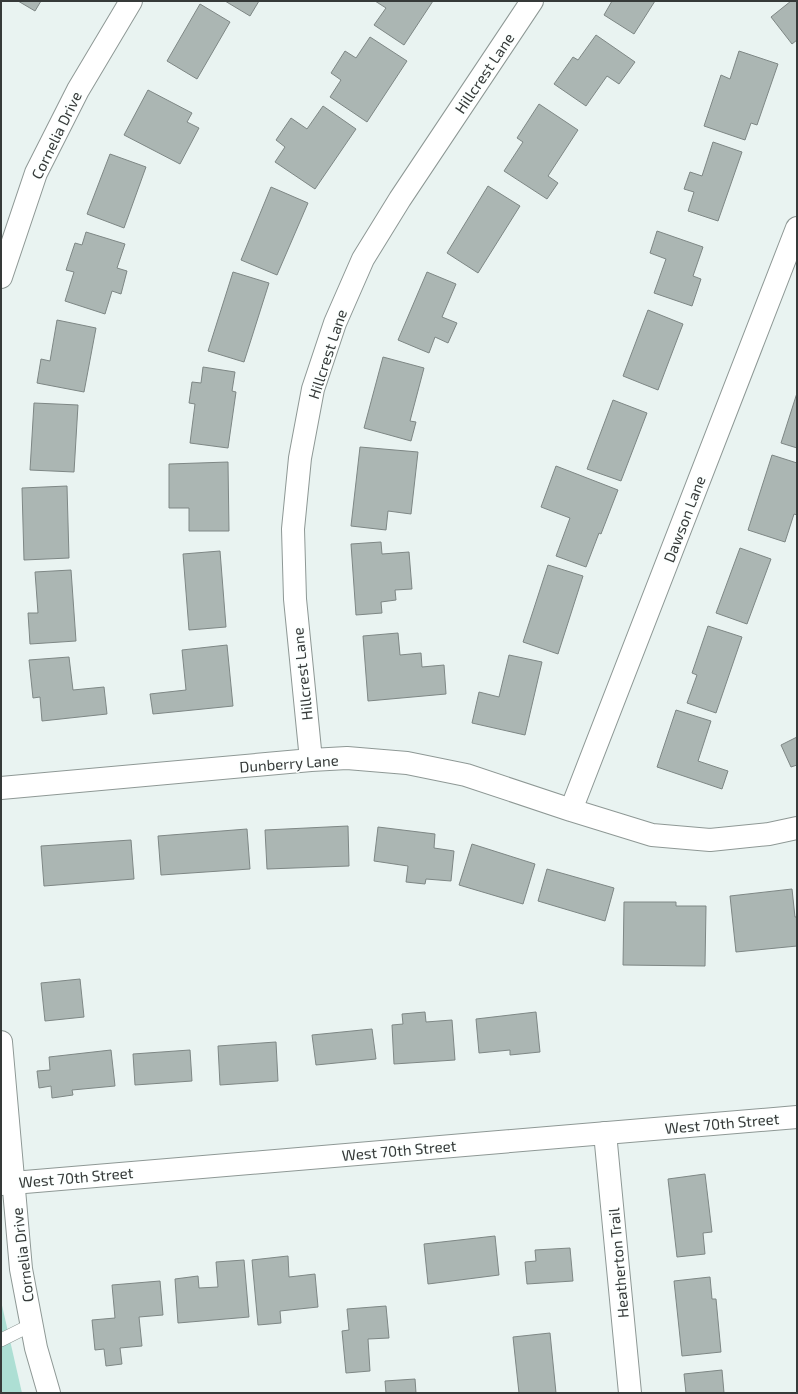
<svg xmlns="http://www.w3.org/2000/svg" width="798" height="1394" font-family="'Exo 2',sans-serif">
  <style>
    .green { fill: #addfd4 }
    .building { fill: #abb6b3; stroke: #7e8785 }
    .lines { fill: none; stroke-linecap: round; stroke-linejoin: round }
    .service-casing { stroke: #8e9895; stroke-width: 14 }
    .minor-casing { stroke: #8e9895; stroke-width: 24 }
    .tertiary-casing { stroke: #8e9895; stroke-width: 24 }
    .service { stroke: #fff; stroke-width: 13 }
    .minor { stroke: #fff; stroke-width: 22 }
    .tertiary { stroke: #fff; stroke-width: 22 }
    .labels { text-anchor: middle; dominant-baseline: central; stroke-width: 3; stroke-linejoin: round; paint-order: stroke }
    .street-label { font-size: 15px; fill: #363a39; stroke: #fbfffe }
  </style>
  <rect width="100%" height="100%" fill="#e9f3f1"/>
  <path class="green" d="M1 1301 22 1393H1Z"/>
  <path class="building" d="M18 1H41L35 11Z
    M225 1H259L250 16Z
    M375 1H433L404 45 374 25 386 8Z
    M612 1H655L634 34 604 15Z
    M791 1H797V40L792 44 771 17Z
    M200 4 230 22 197 79 167 61Z
    M596 35 635 62 619 84 607 76 586 106 554 84 573 57 578 60Z
    M370 37 407 61 367 122 330 97 341 80 331 73 345 51 356 58Z
    M739 51 778 64 757 125 751 123 745 140 704 126 721 75 730 79Z
    M148 90 192 113 187 122 199 128 180 164 124 135Z
    M539 104 578 130 548 176 558 183 547 199 504 171 523 142 517 138Z
    M323 106 356 129 315 189 275 162 285 147 276 140 291 118 307 129Z
    M713 142 742 152 718 221 688 211 694 192 684 189 690 172 702 176Z
    M110 154 146 167 124 228 87 214Z
    M488 186 520 206 478 273 447 253Z
    M271 187 308 203 277 275 241 260Z
    M657 231 703 247 693 276 701 279 692 306 654 293 666 259 650 253Z
    M86 232 125 244 117 268 127 271 121 294 112 291 105 314 65 301 74 272 66 270 75 243 82 245Z
    M233 272 269 283 244 362 208 351Z
    M427 272 456 284 442 317 457 323 448 343 435 337 429 353 398 340Z
    M648 310 683 324 658 390 623 376Z
    M57 320 96 328 84 392 37 383 41 359 50 361Z
    M383 357 424 368 410 421 416 422 411 441 364 428Z
    M203 367 235 372 232 391 236 392 228 448 190 443 195 404 189 403 192 382 201 383Z
    M797 393V448L781 443Z
    M613 400 647 413 621 481 587 469Z
    M34 403 78 405 74 472 30 470Z
    M360 447 418 452 411 514 388 511 386 530 351 526Z
    M772 455 797 463V515L794 514 785 542 748 530Z
    M228 462 229 531H189V508H169V464Z
    M556 466 618 490 601 534 599 533 586 567 556 556 570 518 541 507Z
    M67 486 69 558 24 560 22 488Z
    M381 542 382 554 409 552 412 589 395 590 396 600 381 602 382 613 356 615 351 544Z
    M740 548 771 559 747 624 716 613Z
    M220 551 226 627 189 630 183 554Z
    M548 565 583 576 558 654 523 642Z
    M71 570 76 641 30 644 28 613H38L35 572Z
    M708 626 742 637 716 713 687 703 697 675 692 673Z
    M398 633 400 655 421 653 422 667 444 665 446 694 368 701 363 636Z
    M227 645 233 706 153 714 150 694 186 690 182 650Z
    M509 655 542 662 525 735 472 723 479 692 499 697Z
    M69 657 73 690 104 687 107 714 42 721 40 697 33 698 29 660Z
    M676 710 711 721 698 761 728 771 722 789 657 767Z
    M797 737V765L791 767 781 745Z
    M348 826 349 866 267 869 265 830Z
    M378 827 435 834 434 848 454 851 451 881 426 879 425 884 406 882 408 866 374 861Z
    M247 829 250 869 161 875 158 836Z
    M131 840 134 879 44 886 41 846Z
    M472 844 535 864 523 904 459 885Z
    M547 869 614 888 605 921 538 901Z
    M792 889 795 917H797V946L736 952 730 896Z
    M624 902H676V906H706L705 966 623 965Z
    M80 979 84 1017 45 1021 41 983Z
    M425 1012 426 1022 452 1020 455 1060 394 1064 392 1025 403 1024 402 1014Z
    M536 1012 540 1052 510 1055V1050L479 1053 476 1019Z
    M372 1029 376 1059 316 1065 312 1035Z
    M276 1042 278 1081 220 1085 218 1046Z
    M111 1050 115 1086 72 1090 73 1095 52 1098 51 1086 39 1088 37 1071 50 1070 49 1057Z
    M190 1050 192 1081 135 1085 133 1054Z
    M705 1174 712 1232 703 1233 705 1254 677 1257 668 1179Z
    M495 1236 499 1275 428 1284 424 1244Z
    M570 1248 573 1281 527 1284 525 1262 536 1261 535 1250Z
    M288 1256 289 1277 315 1274 318 1307 280 1311 281 1323 258 1325 252 1260Z
    M244 1260 249 1317 178 1323 175 1279 198 1276 199 1288 218 1287 216 1262Z
    M710 1277 712 1299H716L721 1352 682 1356 674 1281Z
    M160 1281 163 1315 139 1317 142 1346 120 1348 122 1364 106 1366 104 1349 95 1350 92 1320 115 1318 112 1285Z
    M386 1306 389 1338 368 1339 370 1371 346 1373 342 1331 349 1330 347 1309Z
    M550 1333 556 1393H519L513 1337Z
    M722 1370 724 1393H686L684 1374Z
    M415 1379 416 1393H386L385 1381Z"/>
  <g class="lines">
    <defs>
      <path id="service" d="M1 1340 31 1325"/>
      <path id="minor" d="M1 277 36 173 78 90 131 1
        M311 760 295 599 293 529 300 458 313 389 335 323 363 259 400 199 532 1
        M1 788 311 760 347 758 407 763 466 775 571 810 652 835 710 840 769 834 797 828
        M571 810 797 228
        M1 1042 21 1269 36 1348 49 1393
        M605 1133 630 1393"/>
      <path id="tertiary" d="M1 1184 797 1117"/>
    </defs>
    <use href="#service" class="service-casing"/>
    <use href="#minor" class="minor-casing"/>
    <use href="#tertiary" class="tertiary-casing"/>
    <use href="#service" class="service"/>
    <use href="#minor" class="minor"/>
    <use href="#tertiary" class="tertiary"/>
  </g>
  <g class="labels">
    <g class="street-label">
      <text transform="translate(484 73) rotate(-56)">Hillcrest Lane</text>
      <text transform="translate(56 135) rotate(-64)">Cornelia Drive</text>
      <text transform="translate(327 354) rotate(-72)">Hillcrest Lane</text>
      <text transform="translate(684 519) rotate(-69)">Dawson Lane</text>
      <text transform="translate(302 674) rotate(-96)">Hillcrest Lane</text>
      <text transform="translate(289 763) rotate(-4)">Dunberry Lane</text>
      <text transform="translate(722 1123) rotate(-5)">West 70th Street</text>
      <text transform="translate(399 1150) rotate(-5)">West 70th Street</text>
      <text transform="translate(76 1177) rotate(-5)">West 70th Street</text>
      <text transform="translate(22 1255) rotate(-97)">Cornelia Drive</text>
      <text transform="translate(618 1263) rotate(-95)">Heatherton Trail</text>
    </g>
  </g>
  <rect width="798" height="1394" fill="none" stroke="#363a39" stroke-width="4"/>
</svg>
